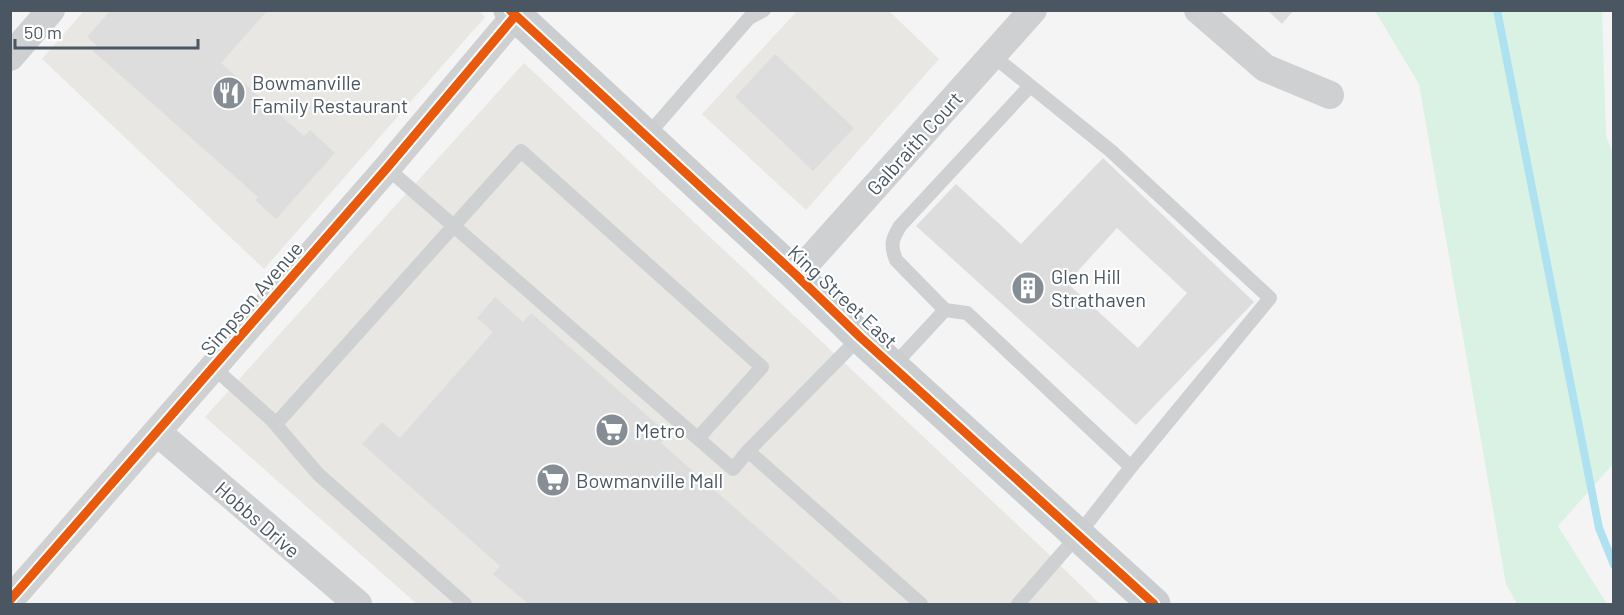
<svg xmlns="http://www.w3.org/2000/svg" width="1624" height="615" font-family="Barlow,sans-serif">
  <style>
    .commercial { fill: #e8e7e3 }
    .green { fill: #d9f2e3 }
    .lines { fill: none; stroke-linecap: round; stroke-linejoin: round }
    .stream { stroke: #aee2f0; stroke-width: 8 }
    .building { fill: #ddddde; fill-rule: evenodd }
    .lane { stroke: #ced0d2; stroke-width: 14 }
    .street { stroke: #ced0d2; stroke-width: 28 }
    .primary { stroke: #caced1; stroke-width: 33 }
    .cycleway-casing { stroke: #fff; stroke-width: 13 }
    .cycleway { stroke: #e8590c; stroke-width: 9 }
    .labels { text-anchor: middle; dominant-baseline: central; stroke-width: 4.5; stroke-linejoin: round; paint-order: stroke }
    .poi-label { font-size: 20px; fill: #4a5661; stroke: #fff; text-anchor: start }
    .street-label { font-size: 20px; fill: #4a5661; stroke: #fff }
  </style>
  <rect width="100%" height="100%" fill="#f4f4f4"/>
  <path class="commercial" d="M478 10 485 17 264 269 42 59 84 11Z
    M797 11H889L939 59 806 210 702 114Z
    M524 63 1038 544 1100 604H417L205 417Z"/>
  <path class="green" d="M1375 11H1602L1606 136 1614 157 1613 464 1558 526 1607 604H1517L1506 584 1419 84Z"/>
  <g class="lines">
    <path class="stream" d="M1497 10 1599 528 1614 565"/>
  </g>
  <path class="building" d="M111 10H268L221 63 304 136 310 130 335 153 276 219 255 200 258 197 93 51 97 46 87 37Z
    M1267 10H1294L1282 24Z
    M775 54 854 128 813 171 735 97Z
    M1103 158 1254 302 1136 425 916 226 956 184 1021 244ZM1117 228 1187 293 1138 348 1067 283Z
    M495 297 523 322 531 313 669 435 661 443 844 604H528L493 574 500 566 362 444 382 422 400 438 493 332 477 318Z"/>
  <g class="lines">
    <path class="lane" d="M992 55 1111 151 1270 298 1131 467
      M646 137 749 18 764 10
      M387 168 733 469 748 451 921 604
      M893 366 945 310
      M214 368 271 419 318 474 465 604
      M276 424 521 151 762 367 699 437
      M748 451 860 337
      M1018 604 1078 535 1131 467 967 313 945 310 896 260C890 245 892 239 900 226L1030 86"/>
    <path class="street" d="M1198 10 1265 68 1330 95
      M10 57 51 10
      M796 275 1033 10
      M157 432 358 604
      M10 600 387 168 515 16"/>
    <path class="primary" d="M510 10 796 275 860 337 1154 604"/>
    <defs>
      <path id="cycleway" d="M510 10 796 275 860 337 1154 604
        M10 600 387 168 515 16"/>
    </defs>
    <use href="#cycleway" class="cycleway-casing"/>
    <use href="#cycleway" class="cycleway"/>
  </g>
  <defs>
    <symbol id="restaurant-disc" viewBox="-11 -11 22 22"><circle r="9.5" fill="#868d94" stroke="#fff"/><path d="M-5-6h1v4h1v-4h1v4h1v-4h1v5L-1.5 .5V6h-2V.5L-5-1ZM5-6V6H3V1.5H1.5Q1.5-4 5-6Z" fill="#fff"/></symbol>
    <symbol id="building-disc" viewBox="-11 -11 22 22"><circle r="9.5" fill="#868d94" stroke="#fff"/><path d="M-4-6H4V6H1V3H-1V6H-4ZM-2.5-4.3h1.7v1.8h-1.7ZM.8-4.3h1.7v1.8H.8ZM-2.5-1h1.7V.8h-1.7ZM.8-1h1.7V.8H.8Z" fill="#fff"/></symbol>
    <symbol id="supermarket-disc" viewBox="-11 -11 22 22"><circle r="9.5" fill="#868d94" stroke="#fff"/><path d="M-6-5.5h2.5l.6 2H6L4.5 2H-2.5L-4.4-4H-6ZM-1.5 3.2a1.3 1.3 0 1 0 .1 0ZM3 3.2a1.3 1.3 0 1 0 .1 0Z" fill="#fff"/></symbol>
  </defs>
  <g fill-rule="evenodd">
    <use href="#restaurant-disc" x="210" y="74" width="38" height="38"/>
    <use href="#building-disc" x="1009" y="269" width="38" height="38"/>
    <use href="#supermarket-disc" x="593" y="411" width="38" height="38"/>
    <use href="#supermarket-disc" x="534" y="461" width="38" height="38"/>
  </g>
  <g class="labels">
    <g class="poi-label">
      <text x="252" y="82">Bowmanville<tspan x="252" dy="23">Family Restaurant</tspan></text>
      <text x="1051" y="276">Glen Hill<tspan x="1051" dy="23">Strathaven</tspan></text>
      <text x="635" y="430">Metro</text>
      <text x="576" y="480">Bowmanville Mall</text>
    </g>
    <g class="street-label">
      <text transform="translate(914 143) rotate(-48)">Galbraith Court</text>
      <text transform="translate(843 296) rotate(43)">King Street East</text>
      <text transform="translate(251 298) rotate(-49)">Simpson Avenue</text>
      <text transform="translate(258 519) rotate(41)">Hobbs Drive</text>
    </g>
  </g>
  <rect width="1624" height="615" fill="none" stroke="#4a5661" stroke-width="24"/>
  <path d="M15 39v9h183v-9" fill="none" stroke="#4a5661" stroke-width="3"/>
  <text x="24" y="39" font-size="18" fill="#4a5661" stroke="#ffffff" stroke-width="4.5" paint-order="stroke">50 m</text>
</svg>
